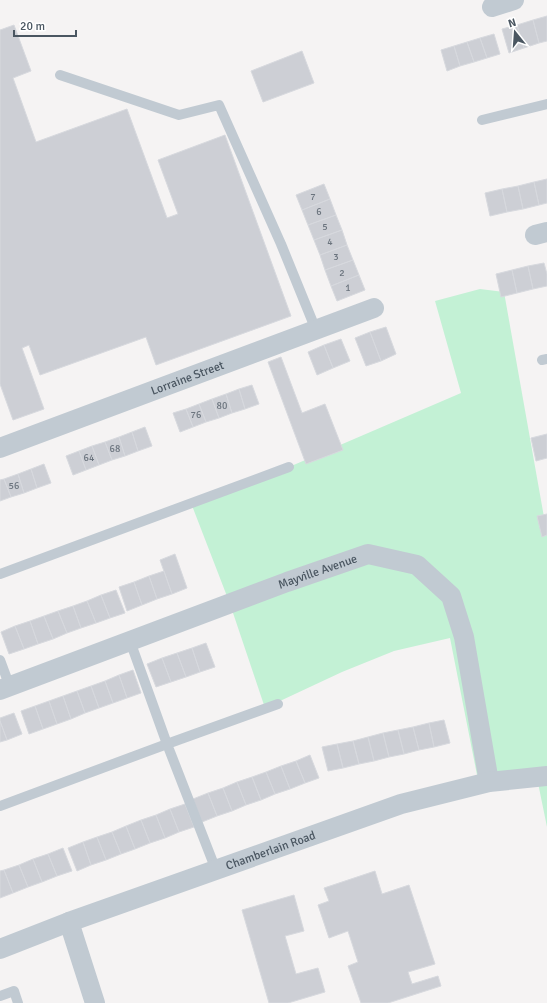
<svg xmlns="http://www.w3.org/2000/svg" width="547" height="1003" font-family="Signika,sans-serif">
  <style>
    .green { fill: #c3f1d5 }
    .building { fill: #cdcfd5; stroke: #d7d9de }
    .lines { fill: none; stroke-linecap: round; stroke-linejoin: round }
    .lane { stroke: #c1cad2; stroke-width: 10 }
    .street { stroke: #c1cad2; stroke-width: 20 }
    .labels { text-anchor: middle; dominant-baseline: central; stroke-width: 3.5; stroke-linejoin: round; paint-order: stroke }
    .number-label { font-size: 10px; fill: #6b747e }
    .street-label { font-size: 12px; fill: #4a5661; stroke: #fff }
  </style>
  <rect width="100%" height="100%" fill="#f5f3f3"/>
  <path class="green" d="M480 289 504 292 547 534V827L537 778 479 785 450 638 394 651 342 672 265 708 230 604 191 503 289 467 461 393 435 301Z"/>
  <path class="building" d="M547 16V41L539 43 533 20Z
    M533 20 539 43 524 48 517 25Z
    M14 25 31 71 13 78 36 142 127 109 167 218 178 214 158 160 225 135 291 316 156 365 146 337 40 375 29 345 22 348 44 409 13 420 0 384V30Z
    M517 25 524 48 509 53 502 29Z
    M494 34 500 54 487 58 480 38Z
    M480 38 487 58 474 62 467 42Z
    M467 42 474 62 460 66 454 46Z
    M454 46 460 66 447 71 441 50Z
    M302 51 314 83 263 102 251 71Z
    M547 179V203L539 205 534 182Z
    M534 182 539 205 523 209 518 186Z
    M324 184 330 199 302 210 296 195Z
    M518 186 523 209 507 212 502 189Z
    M502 189 507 212 490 216 485 193Z
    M330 199 336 215 308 225 302 210Z
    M336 215 342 230 314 240 308 225Z
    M342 230 347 245 320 255 314 240Z
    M347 245 353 260 325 270 320 255Z
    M353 260 359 275 331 286 325 270Z
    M544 263 547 274V286L533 289 528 266Z
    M528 266 533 289 517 293 512 270Z
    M512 270 517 293 501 297 496 274Z
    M359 275 365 290 337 301 331 286Z
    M386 327 396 354 381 361 370 332Z
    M370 332 381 361 366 366 355 338Z
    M341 339 350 361 333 368 324 345Z
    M324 345 333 368 317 375 308 352Z
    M281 357 302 413 325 404 343 450 306 464 268 362Z
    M252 385 259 404 245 409 239 389Z
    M239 389 245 409 232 413 226 394Z
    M226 394 232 413 219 418 212 399Z
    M212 399 219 418 206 422 199 404Z
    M199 404 206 422 193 427 186 409Z
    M186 409 193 427 180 432 173 413Z
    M145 427 152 446 138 451 132 432Z
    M132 432 138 451 125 456 119 437Z
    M547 434V458L536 461 531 438Z
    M119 437 125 456 112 460 105 442Z
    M105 442 112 460 99 465 92 446Z
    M92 446 99 465 86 470 79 451Z
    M79 451 86 470 73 475 66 456Z
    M44 464 51 483 37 488 31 469Z
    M31 469 37 488 24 493 18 474Z
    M18 474 24 493 11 497 4 479Z
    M4 479 11 497 0 501V480Z
    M547 514V535L542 537 537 516Z
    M175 554 187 588 172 594 160 560Z
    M164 571 172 594 157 599 149 576Z
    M149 576 157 599 142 605 134 582Z
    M134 582 142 605 127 611 119 587Z
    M116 590 125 613 110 618 101 595Z
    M101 595 110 618 96 623 87 601Z
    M87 601 96 623 81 628 73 606Z
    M73 606 81 628 67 633 58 611Z
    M58 611 67 633 53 639 44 616Z
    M44 616 53 639 38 644 30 621Z
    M30 621 38 644 24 649 15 626Z
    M15 626 24 649 9 654 1 632Z
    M206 643 215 667 200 672 192 648Z
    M192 648 200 672 186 677 177 653Z
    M177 653 186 677 171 682 162 658Z
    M162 658 171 682 156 687 147 664Z
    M133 670 141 693 127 698 119 675Z
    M119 675 127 698 113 703 105 681Z
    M105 681 113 703 99 708 91 686Z
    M91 686 99 708 85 713 77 691Z
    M77 691 85 713 71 719 63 696Z
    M63 696 71 719 57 724 49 701Z
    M49 701 57 724 43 729 35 706Z
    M35 706 43 729 29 734 21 711Z
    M14 713 22 734 7 740 0 721V718Z
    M444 720 450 743 434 747 429 723Z
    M0 721 7 740 0 742Z
    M429 723 434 747 419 750 413 727Z
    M413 727 419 750 404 754 398 730Z
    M398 730 404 754 389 757 383 733Z
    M383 733 389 757 374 761 368 737Z
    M368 737 374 761 359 764 353 741Z
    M353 741 359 764 343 768 337 744Z
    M337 744 343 768 328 771 322 747Z
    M310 755 319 778 305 783 296 761Z
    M296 761 305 783 290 789 281 766Z
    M281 766 290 789 275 794 266 772Z
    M266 772 275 794 261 800 252 777Z
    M252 777 261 800 246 805 237 782Z
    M237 782 246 805 232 811 223 788Z
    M223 788 232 811 217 816 208 793Z
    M208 793 217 816 202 822 193 799Z
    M185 804 194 827 179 832 170 809Z
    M170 809 179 832 165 838 156 815Z
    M156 815 165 838 150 843 141 820Z
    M141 820 150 843 135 849 126 826Z
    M126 826 135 849 121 854 112 832Z
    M112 832 121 854 106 860 97 837Z
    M97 837 106 860 91 865 83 842Z
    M83 842 91 865 77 871 68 848Z
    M63 848 72 871 57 876 48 854Z
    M48 854 57 876 42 882 33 859Z
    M33 859 42 882 28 887 19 865Z
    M19 865 28 887 13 893 4 870Z
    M4 870 13 893 0 898V871Z
    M375 871 382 894 409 885 435 964 408 972 412 984 438 976 441 986 388 1003H361L348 966 358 962 348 931 329 938 318 905 329 901 324 888Z
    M294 895 304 931 285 936 296 974 318 968 325 992 288 1003H269L242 910Z"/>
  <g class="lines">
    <path class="lane" d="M60 75 179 115 219 105 281 244 316 330
      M482 120 547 104
      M542 360 547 359
      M0 574 289 467
      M130 641 167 744 216 870
      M0 660 10 687
      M0 806 167 744 278 704
      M0 996 14 991 18 1003"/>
    <g class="street">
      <path d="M492 7 514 0"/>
      <path d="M535 235 547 232"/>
      <path id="s1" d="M0 448 374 308"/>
      <path id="s2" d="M0 690 287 582 368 554 417 565 451 596 464 637 489 782"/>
      <path d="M69 922 95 1003"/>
      <path id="s3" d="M0 949 69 922 401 804 489 782 547 776"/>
    </g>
  </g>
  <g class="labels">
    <g class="number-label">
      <text x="313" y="197">7</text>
      <text x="319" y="212">6</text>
      <text x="325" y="227">5</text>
      <text x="330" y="242">4</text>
      <text x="336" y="257">3</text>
      <text x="342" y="273">2</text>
      <text x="348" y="288">1</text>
      <text x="222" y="406">80</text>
      <text x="196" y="415">76</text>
      <text x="115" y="449">68</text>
      <text x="89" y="458">64</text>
      <text x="14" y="486">56</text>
    </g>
    <g class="street-label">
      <text stroke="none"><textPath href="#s1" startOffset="200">Lorraine Street</textPath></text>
      <text stroke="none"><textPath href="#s2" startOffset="339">Mayville Avenue</textPath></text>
      <text stroke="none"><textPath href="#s3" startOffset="288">Chamberlain Road</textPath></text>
    </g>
  </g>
  <g transform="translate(515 32) rotate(343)" stroke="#ffffff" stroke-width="3" paint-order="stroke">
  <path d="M0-3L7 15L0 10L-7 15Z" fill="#4a5661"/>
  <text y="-6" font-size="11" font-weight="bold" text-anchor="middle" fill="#4a5661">N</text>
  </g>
  <path d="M14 30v6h62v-6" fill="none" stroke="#4a5661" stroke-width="2"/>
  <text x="20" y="30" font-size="12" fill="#4a5661" stroke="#ffffff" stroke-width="3" paint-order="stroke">20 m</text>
</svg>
